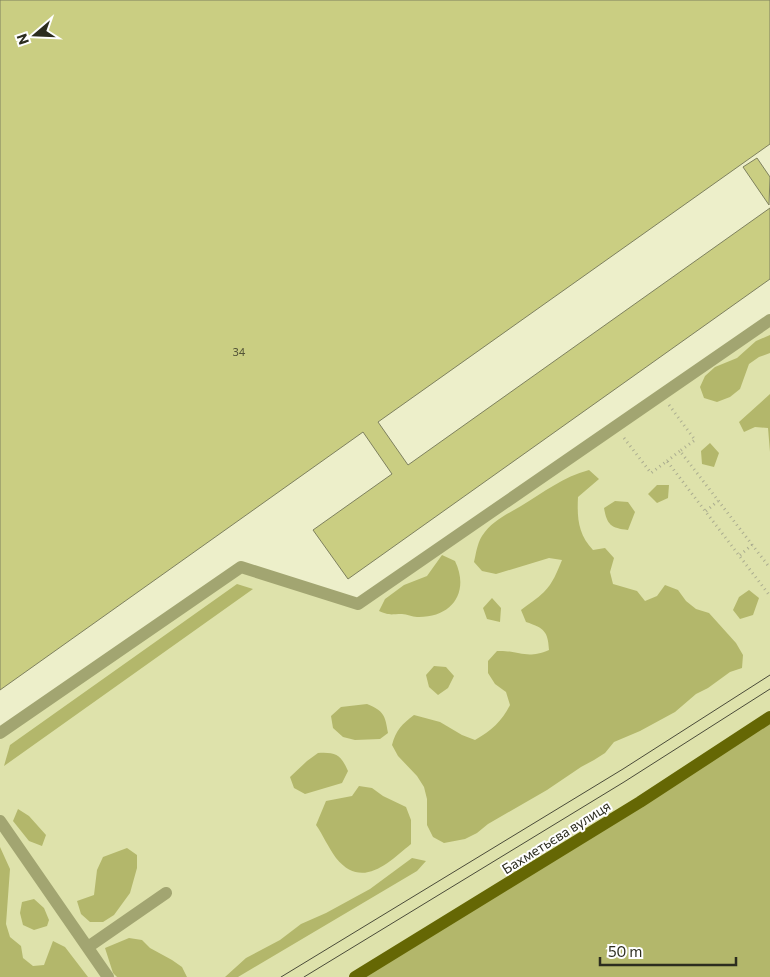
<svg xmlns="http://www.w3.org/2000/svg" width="770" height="977" font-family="Commissioner,sans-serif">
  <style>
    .green { fill: #dee2ab }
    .forest { fill: #b3b76b }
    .building { fill: #cace82; stroke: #7e805e }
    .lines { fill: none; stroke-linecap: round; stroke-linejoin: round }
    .path { stroke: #abad90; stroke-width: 3; stroke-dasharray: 1 4; stroke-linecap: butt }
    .minor { stroke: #a2a571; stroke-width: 12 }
    .major { stroke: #656704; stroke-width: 12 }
    .tram { stroke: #4a4b39; stroke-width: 1 }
    .labels { text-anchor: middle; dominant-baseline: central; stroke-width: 4; stroke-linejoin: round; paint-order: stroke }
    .number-label { font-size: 11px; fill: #545538 }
    .street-label { font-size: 14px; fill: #2c2d1f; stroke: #fff }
  </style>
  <rect width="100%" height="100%" fill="#edefca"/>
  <path class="green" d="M770 320V717L355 977H0V733L241 567 358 604Z"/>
  <path class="forest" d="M770 335V353L759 357 749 364 740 389 730 397 717 402 704 398 700 387 705 376 715 367 737 358 756 341Z
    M770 394V452L768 428 755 427 744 432 739 422Z
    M710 443 719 453 714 467 702 464 701 451Z
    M589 470 599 479 578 497C577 518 578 534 593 550L605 548 614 558 610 572 613 584 637 591 645 601 657 596 665 585 678 590 686 601 696 609 709 613 736 643 743 655 742 668 730 672 708 688 696 694 675 712 640 731 614 742 605 753 594 760 581 767 547 790 488 824 477 833 465 839 444 843 433 837 427 825V799L424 787 417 776 398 756 392 745C396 730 402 724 414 715L440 722 462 735 475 740C491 731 502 721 510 705L506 692 495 684 488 673V661L497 651C520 650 525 660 549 650 548 631 544 628 526 622L521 610C528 604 537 599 544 592 553 583 557 572 562 560L549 558 496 574 482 571 474 562C476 554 477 544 482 536 492 521 506 515 521 506 544 492 563 477 589 470Z
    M657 485H669L668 498 657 503 648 494Z
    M615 501 628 502 635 512 628 530C611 528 607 525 604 508Z
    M442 555 455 561C470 592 452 618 417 617 412 617 407 614 402 614 390 614 391 616 379 611L385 599 404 585 427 576Z
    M237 584 253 589 4 766 10 745Z
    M749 590 759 598 753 615 740 619 733 610 739 597Z
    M492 598 501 608 500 622 487 619 483 608Z
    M434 666 446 667 454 676 448 688 438 695 429 687 426 675Z
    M367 704C384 711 385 715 388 733L380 739 355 740 343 737 333 728 331 716 341 707Z
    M770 717V977H355Z
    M318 753C336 752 341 755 348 771L342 783 305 794 294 788 290 777 307 761Z
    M359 786 372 788 383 796 406 807 411 820V844C388 863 362 890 336 858 328 847 323 835 316 825L326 801 352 796Z
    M18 809 29 816 46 835 42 846 29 841 13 821Z
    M0 847 10 869 6 924 10 937 21 946 23 958 33 966 44 965 53 941 65 947 88 977H0Z
    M127 848 137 855V868L130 893 114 915 103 922H90L81 914 77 901 94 895 97 870 103 857Z
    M412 858 426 861 417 871 238 977H225L246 958 280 940 301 924 326 913 370 889Z
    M34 899 44 908 49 920 47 926 34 930 23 925 20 913 22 902Z
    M129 938 142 940 150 948 172 960 182 967 187 977H117L113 973 105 948Z"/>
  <path class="building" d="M0 0H770V144L378 422 408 465 770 208V279L348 579 313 530 392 474 363 432 0 690Z
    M757 158 770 177 769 205 743 167Z"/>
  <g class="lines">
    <path class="path" d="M669 405 695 440 680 451 770 568
      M624 438 651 473 667 461 770 596
      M667 461 680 451
      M706 511 718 501
      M740 555 752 545"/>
    <path class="minor" d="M0 733 241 567 358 604 770 320
      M0 821 108 977
      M88 947 166 893"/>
    <path class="major" d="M355 977 640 802 770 717"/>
    <path class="tram" d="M281 977 623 769 770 675
      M304 977 624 782 770 689"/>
  </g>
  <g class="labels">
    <g class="number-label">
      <text x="239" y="351">34</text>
    </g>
    <g class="street-label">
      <text transform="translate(556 837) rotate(-32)">Бахметьєва вулиця</text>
    </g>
  </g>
  <g transform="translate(35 35) rotate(251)" stroke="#ffffff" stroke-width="4" paint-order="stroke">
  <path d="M0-4L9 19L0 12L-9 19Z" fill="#2c2d1f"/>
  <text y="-8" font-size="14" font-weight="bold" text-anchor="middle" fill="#2c2d1f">N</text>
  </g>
  <path d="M600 957v8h136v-8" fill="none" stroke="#2c2d1f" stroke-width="2.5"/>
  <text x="608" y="957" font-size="15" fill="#2c2d1f" stroke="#ffffff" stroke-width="4" paint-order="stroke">50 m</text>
</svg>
